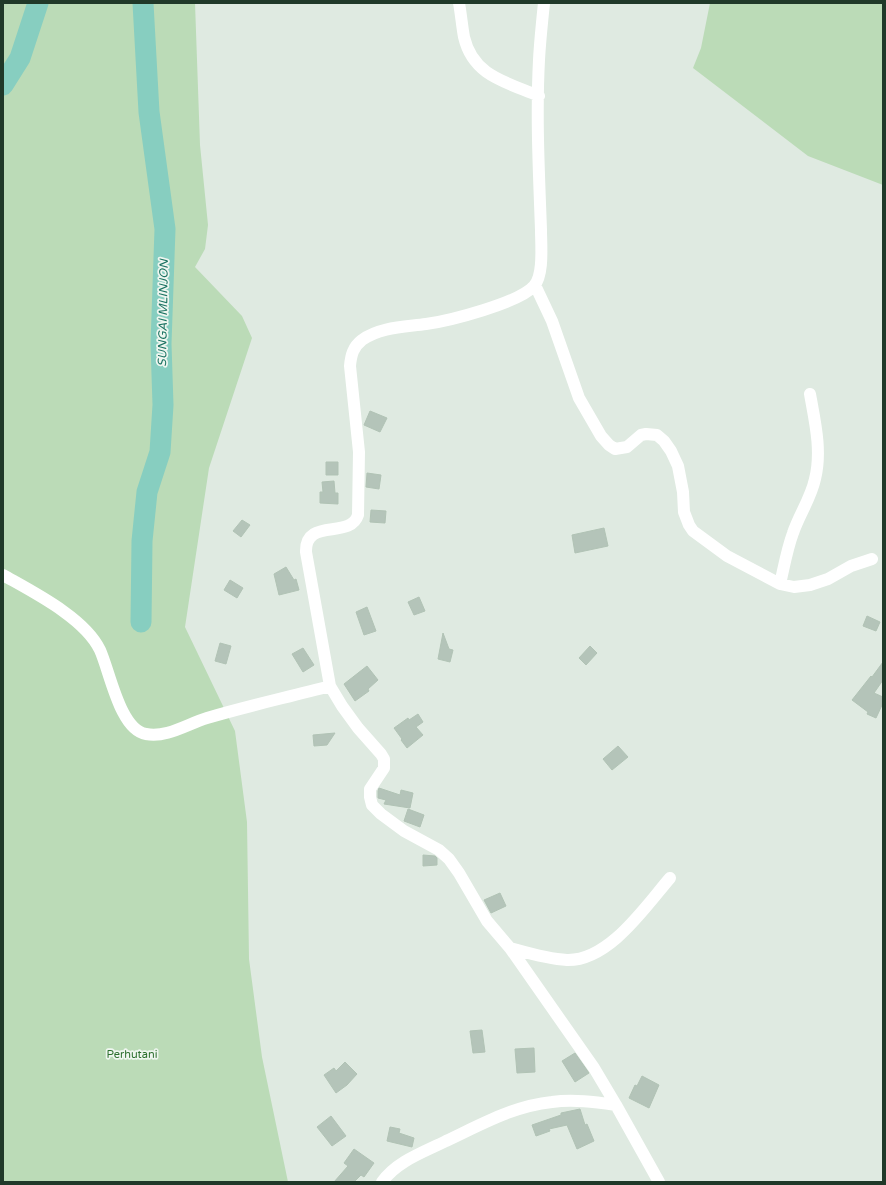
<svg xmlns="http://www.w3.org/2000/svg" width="886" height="1185" font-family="'Varela Round',sans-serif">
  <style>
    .green { fill: #bbdbb7 }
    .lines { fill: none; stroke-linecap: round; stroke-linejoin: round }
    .river { stroke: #87cec0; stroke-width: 21 }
    .building { fill: #b4c4b9; stroke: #b1c3b5 }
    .minor { stroke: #fff; stroke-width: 12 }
    .labels { text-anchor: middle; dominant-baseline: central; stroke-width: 3.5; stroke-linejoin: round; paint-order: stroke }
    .park-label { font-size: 11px; fill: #2c6f2e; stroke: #eff6f0 }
    .water-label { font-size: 12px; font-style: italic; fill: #1c7362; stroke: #eff6f0 }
  </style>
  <rect width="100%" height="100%" fill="#dfeae1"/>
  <path class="green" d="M3 3H195L200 145 208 225 205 249 195 267 242 316 252 338 209 468 185 627 235 731 247 822 249 959 262 1057 288 1182H3Z
    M710 3H883V185L808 156 693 68 701 48Z"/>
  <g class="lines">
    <path class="river" d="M3 85 20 58 38 3
      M141 622 142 541 147 492 160 452 163 405 161 344 165 229 149 112 143 3"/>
  </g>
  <path class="building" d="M370 411 387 418 380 432 364 425Z
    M326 462H338V475H326Z
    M367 473 381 475 379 489 366 487Z
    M334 481 335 493H338V504L320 503V492H323L322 482Z
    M371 510 386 511 385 523 370 522Z
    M242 520 250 525 241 537 233 531Z
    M604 528 608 546 575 553 572 535Z
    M286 567 294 580 296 579 299 590 279 595 274 574Z
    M230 580 243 588 237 598 224 590Z
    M419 597 425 611 414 615 408 602Z
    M367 607 376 631 364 635 356 612Z
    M867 616 880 622 876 631 863 626Z
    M443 633 449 649 453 650 450 662 438 659Z
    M220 643 231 646 226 664 215 661Z
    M590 646 597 653 586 665 579 658Z
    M303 648 314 665 303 672 292 654Z
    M883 662V680L874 693 883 697V703L876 718 867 714 868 712 852 700 871 676 872 677Z
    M367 666 378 680 368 689 369 691 355 701 344 684Z
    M418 714 423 722 416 727 423 735 407 748 401 740 402 739 394 728 408 718 409 720Z
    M335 733 327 745 314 746 313 735Z
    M618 746 628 757 612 770 603 759Z
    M379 788 400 795 401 790 413 793 410 808 384 804 386 800 378 798V791Z
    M408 809 424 815 420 827 404 821Z
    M423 855 435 856 437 858V865L423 866Z
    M500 893 506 906 491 913 484 900Z
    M482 1030 485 1052 473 1053 470 1031Z
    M534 1048 535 1072 517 1073 515 1049Z
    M575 1053 589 1073 575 1082 562 1061Z
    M345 1062 357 1074 347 1085 336 1093 324 1075 334 1068 336 1071Z
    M642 1076 659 1085 649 1108 629 1098 635 1085 637 1086Z
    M580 1109 585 1125 587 1124 594 1141 577 1149 567 1125 549 1129 550 1131 536 1136 532 1125 561 1115V1113Z
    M331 1116 346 1136 332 1146 317 1127Z
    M390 1127 400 1129 399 1133 414 1138 412 1147 387 1141Z
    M354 1149 374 1163 364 1177 361 1175 354 1182H334L348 1166 344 1163Z"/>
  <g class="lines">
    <path class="minor" d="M459 3C461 14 462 26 464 37 473 76 506 82 539 96
      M544 3C542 22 540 41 539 60 536 117 539 174 541 230 541 245 544 275 534 286 519 303 449 321 426 324 405 327 380 327 362 340 353 347 351 355 350 366L359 452 358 515C350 540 305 517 306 552L330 686 342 706 358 728 381 754 384 759V768L370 789V797L372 805 381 814 404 831 439 850 449 859 459 873 487 921 510 948 594 1068 616 1105 659 1182
      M535 285 552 321 579 398 601 436 609 445 615 449 627 447 641 435 646 434 657 435 664 441 671 451 678 466 683 492 684 512 689 525 693 531 727 556 780 584 794 587 810 585 828 579 851 566 872 559
      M3 575C33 592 85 618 100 650 110 672 120 730 146 734 167 738 187 724 207 718 247 706 289 697 330 686
      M780 584C784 567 787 549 793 533 799 515 811 498 815 479 822 451 815 422 810 394
      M510 948C528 953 547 959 567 960 609 961 645 907 670 878
      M382 1182C397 1161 424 1152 446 1141 480 1125 513 1106 552 1102 573 1099 595 1102 616 1105"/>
  </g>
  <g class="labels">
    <g class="park-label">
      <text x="132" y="1054">Perhutani</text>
    </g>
    <g class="water-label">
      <text transform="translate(163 313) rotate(-89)">SUNGAI MLINJON</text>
    </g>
  </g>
  <rect width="886" height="1185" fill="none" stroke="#203929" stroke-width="8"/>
</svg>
